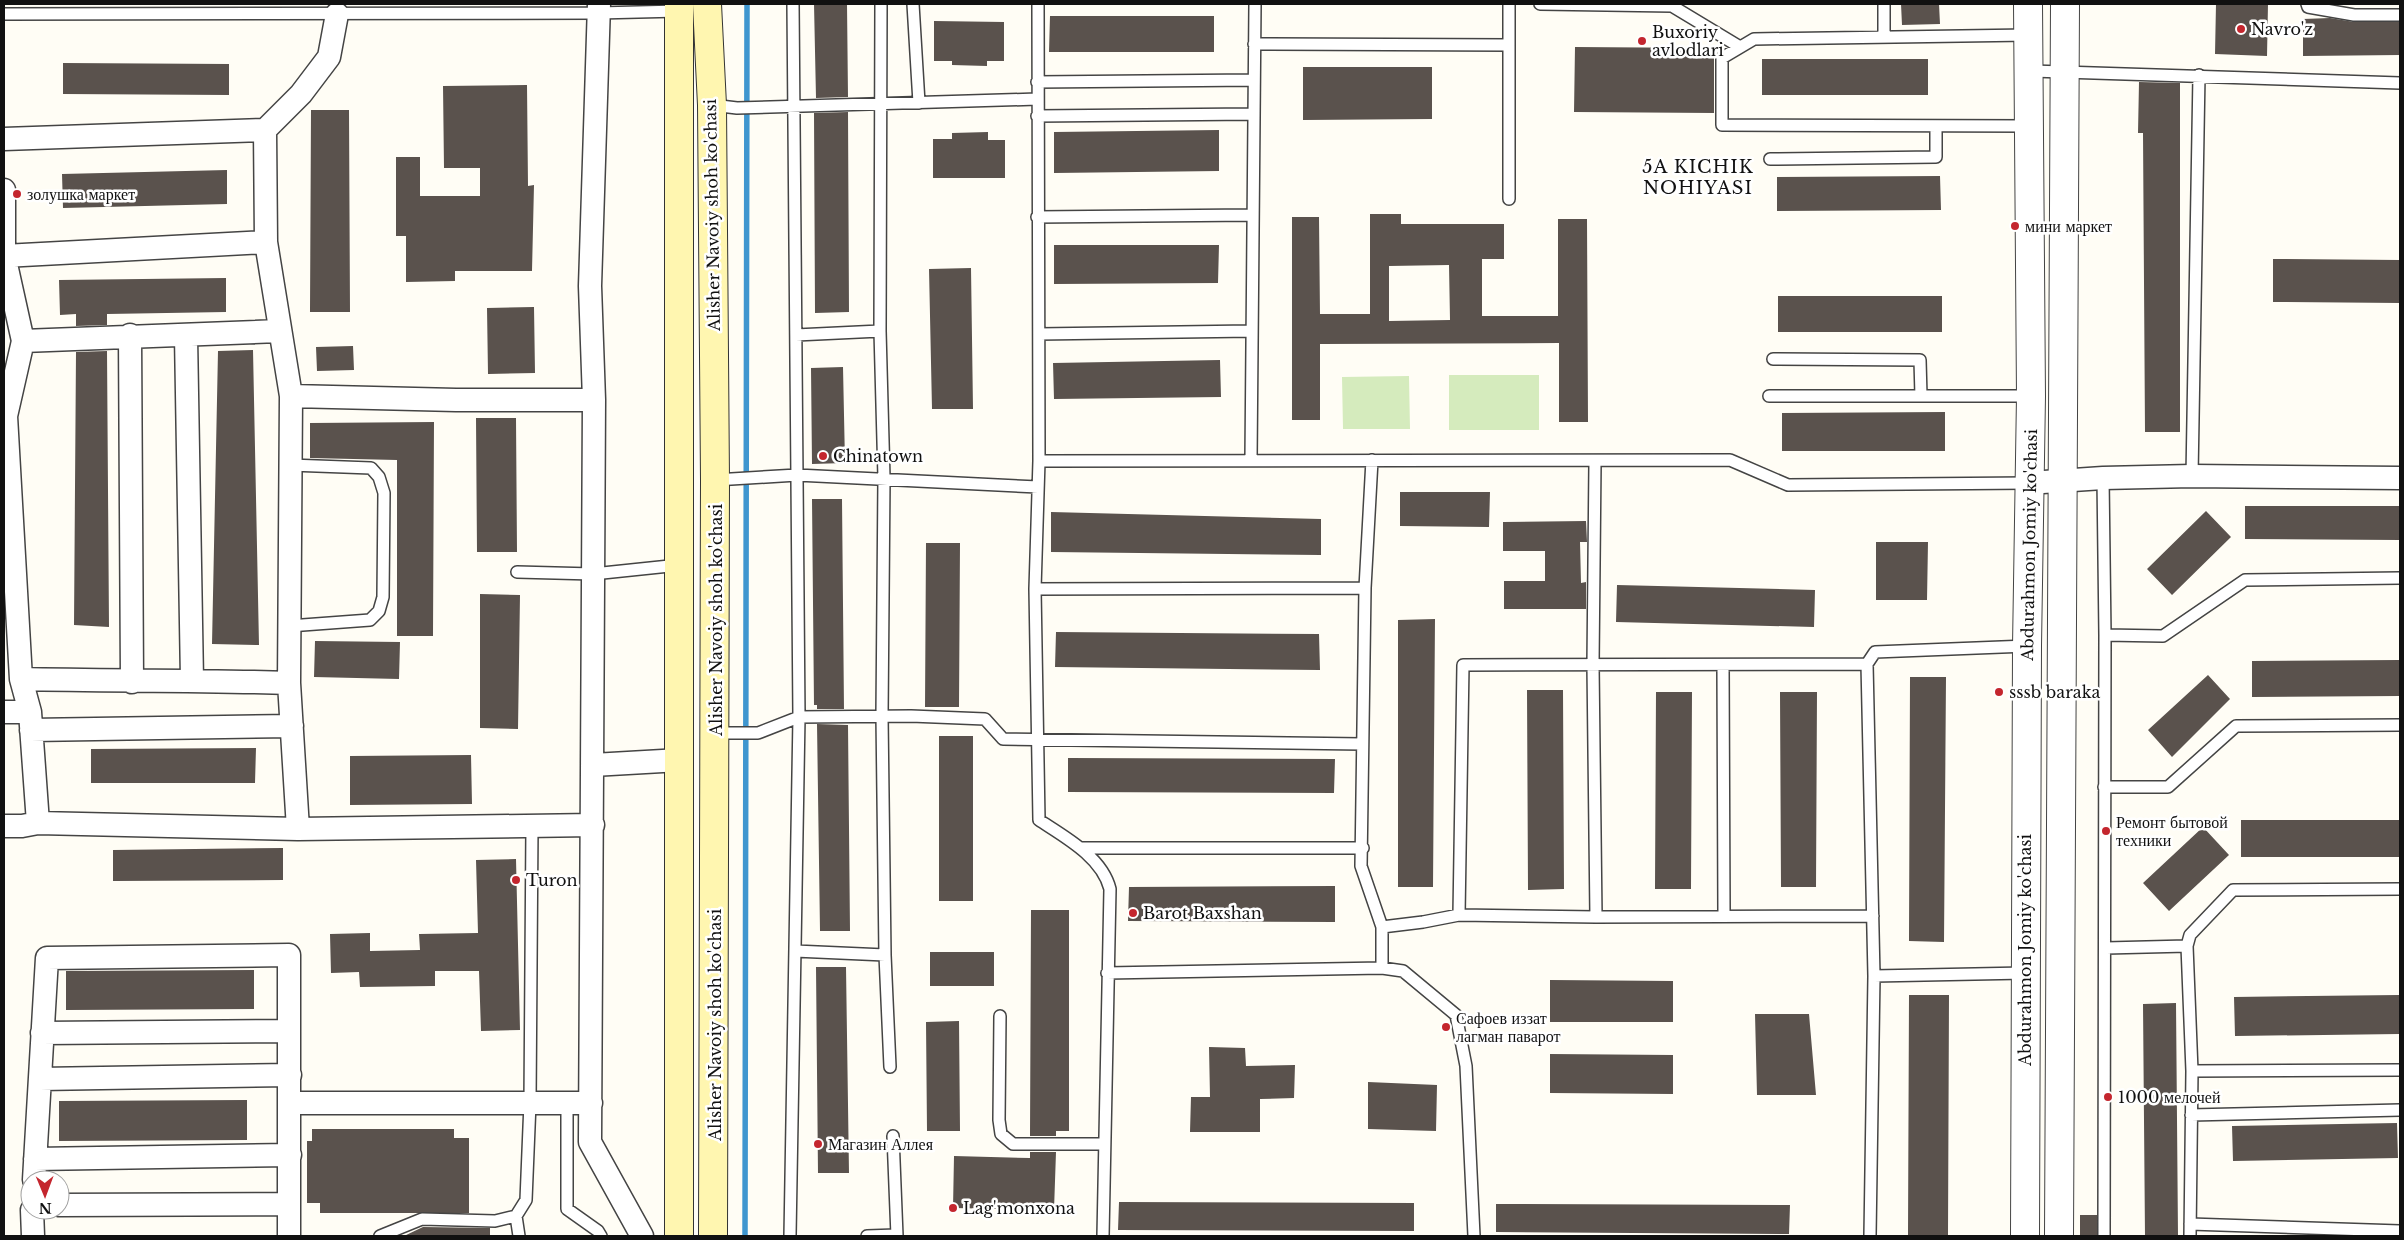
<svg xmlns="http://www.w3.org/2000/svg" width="2404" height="1240" font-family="'Libre Baskerville',serif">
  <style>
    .green { fill: #d5ebbd }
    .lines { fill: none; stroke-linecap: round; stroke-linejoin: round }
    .stream { stroke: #3f96cf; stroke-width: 5.5 }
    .building { fill: #5a524d; fill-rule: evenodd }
    .service-casing { stroke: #444; stroke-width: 14 }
    .minor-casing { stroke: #444; stroke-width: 25 }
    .tertiary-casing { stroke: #444; stroke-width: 30 }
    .secondary-casing { stroke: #333; stroke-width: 30 }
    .service { stroke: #fff; stroke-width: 11 }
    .minor { stroke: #fff; stroke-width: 22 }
    .tertiary { stroke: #fff; stroke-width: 28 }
    .secondary { stroke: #fff6b0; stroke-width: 28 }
    .poi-dot { fill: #c4262e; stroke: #fff; stroke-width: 2 }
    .labels { text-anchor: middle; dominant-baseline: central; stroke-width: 5; stroke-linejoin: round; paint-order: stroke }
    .poi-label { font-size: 16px; fill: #111; stroke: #fff; text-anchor: start }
    .street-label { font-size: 16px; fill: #111; stroke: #fff }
    .neighbourhood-label { font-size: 18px; letter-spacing: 1px; fill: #111; stroke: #fff }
  </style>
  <rect width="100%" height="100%" fill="#fffdf5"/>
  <path class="green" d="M1449 375H1539V430H1449Z
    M1409 376 1410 429H1343L1342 377Z"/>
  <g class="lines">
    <path class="stream" d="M745 1236 747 4"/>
  </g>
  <path class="building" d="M814 4H847L848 97 816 98Z
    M1901 4H1939L1940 24 1902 25Z
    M2216 4H2268L2267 56 2215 54Z
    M1050 16H1214V52H1049Z
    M2330 18 2354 22H2400V55L2303 56V19Z
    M934 21 1004 22V61H987V66L952 65V61H934Z
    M1575 47 1714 48V113L1574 112Z
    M1762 59H1928V95H1762Z
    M63 63 229 64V95L63 94Z
    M1303 67H1432V119L1303 120Z
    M2139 82 2180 83V432H2145L2143 133H2138Z
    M527 85 528 186 534 185 532 271H455V281L406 282V236H396V157H420V196H480V168H444L443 86Z
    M311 110H349L350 312H310Z
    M848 112 849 312 815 313 814 113Z
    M1219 130V171L1054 173V132Z
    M988 132V140H1005V178H933V139H952V133Z
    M227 170V204L63 208 62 174Z
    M1940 176 1941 210 1777 211V177Z
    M1370 214H1401V224H1504V259H1482V316H1558V219H1587L1588 422H1559V343L1320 344V420H1292V217H1319L1320 314H1370ZM1449 265 1450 320 1389 321V266Z
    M1054 245H1219L1218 283 1054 284Z
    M2273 259 2400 260V303L2273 302Z
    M971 268 973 409H932L929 269Z
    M226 278V312L107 314V325L76 326V314L60 315 59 280Z
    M1778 296H1942V332H1778Z
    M534 307 535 373 488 374 487 308Z
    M353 346 354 370 317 371 316 347Z
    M253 350 259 645 212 644 218 351Z
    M107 351 109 627 74 625 76 352Z
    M1220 360 1221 397 1054 399 1053 363Z
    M843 367 845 463 812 464 811 368Z
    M1945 412V451H1782V413Z
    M476 418H516L517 552H477Z
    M434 422 433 636H397V460L310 458V423Z
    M1400 492H1490L1489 527 1400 526Z
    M812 499H842L844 709H817V705H814Z
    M2245 506H2400V540L2245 539Z
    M2206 511 2231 537 2172 595 2147 569Z
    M1051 512 1321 519V555L1051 552Z
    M1586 521 1587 542H1580L1581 583 1586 582V609H1504V581H1545V551H1503V522Z
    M1876 542H1928L1927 600H1876Z
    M926 543H960L959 707H925Z
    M1617 585 1815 590 1814 627 1616 622Z
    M480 594 520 595 518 729 480 728Z
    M1435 619 1433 887H1398V620Z
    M1056 632 1319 634 1320 670 1055 667Z
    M315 641 400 642 399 679 314 677Z
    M2400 660V696L2252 697V661Z
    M2208 675 2230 699 2172 757 2148 730Z
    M1910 677H1946L1944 942 1909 941Z
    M1527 690H1563L1564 889 1528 890Z
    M1656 692H1692L1691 889H1655Z
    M1780 692H1817L1816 887H1781Z
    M817 724 848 725 850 931H820Z
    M939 736H973V901H939Z
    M256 748 255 783H91V749Z
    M471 755 472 804 350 805V756Z
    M1068 758 1335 759 1334 793 1068 792Z
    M2241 820H2400V857H2241Z
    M2203 827 2229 855 2169 911 2143 883Z
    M283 848V880L113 881V850Z
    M516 859 520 1030 481 1031 479 971H435V986L360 987 359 972 331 973 330 934 370 933V951L420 950 419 934 478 933 476 860Z
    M1335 886V922L1128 921 1129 887Z
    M1031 910H1069V1131H1056V1136H1030Z
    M930 952H994V986H930Z
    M816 967H846L849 1173H818Z
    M254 970V1009L66 1010V971Z
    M1550 980 1673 981V1022H1550Z
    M1909 995H1949L1948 1236H1908Z
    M2399 995V1034L2235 1036 2234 997Z
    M2176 1003 2178 1236H2145L2143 1004Z
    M1755 1014H1809L1816 1095H1757Z
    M959 1021 960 1131H927L926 1022Z
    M1209 1047 1245 1048 1246 1066 1295 1065 1294 1098 1260 1099V1132H1190L1191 1097H1210Z
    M1550 1054 1673 1055V1094L1550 1093Z
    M1368 1082 1437 1085 1436 1131 1368 1129Z
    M247 1100V1140L59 1141V1101Z
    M2397 1123 2398 1158 2233 1161 2232 1126Z
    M312 1129H454V1138H469V1213H320V1203H307V1141H312Z
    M1030 1152H1056L1054 1210 953 1208 954 1156 1030 1158Z
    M1119 1202 1414 1203V1231L1118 1230Z
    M1496 1204 1790 1205 1789 1234 1496 1232Z
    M2080 1215H2097V1236H2080Z
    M423 1227 490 1228V1236H404Z"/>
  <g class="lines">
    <defs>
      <path id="service" d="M913 4 919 103
        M1038 4 1039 461 1035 589 1039 820C1065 837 1102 857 1110 889L1103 1236
        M1509 4V199
        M1540 4 1672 6 1740 47
        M1884 4V37
        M2307 4 2308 7 2354 15H2400
        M4 14 598 13 679 11
        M2028 35 1754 39 1722 58V125L2030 126
        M1254 44 1509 45
        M2030 71 2400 83
        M1037 82 1254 80
        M712 105 737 108 1037 99
        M1037 116 1253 114
        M1770 159 1936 157V127
        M1037 217 1252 215
        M1039 334 1251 331
        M796 335 880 331
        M1773 359 1920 360 1921 396
        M1769 396H2031
        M1251 460 1255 4
        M1372 460 1365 588 1361 866 1382 927V968
        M1039 461 1730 460 1788 485 2029 483
        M1595 462 1593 665 1596 917
        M2192 476 2199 75
        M2103 478 2105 635 2104 1236
        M715 480 797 475 1038 487
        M517 572 593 574 679 565
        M1035 589 1365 588
        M289 626 370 620 379 611 383 597 384 493 379 477 371 468 290 465
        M2105 635 2163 636 2245 580 2400 578
        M1867 664 1874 976 1870 1236
        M1723 665 1724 915
        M716 733H758L799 717 911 716 985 719 1003 739 1362 744
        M2104 787H2168L2236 726 2400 725
        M1081 848H1363
        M1459 915 1463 665 1867 664 1875 652 2027 646
        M1382 927 1423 922 1459 915 1596 917 1873 916
        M2187 946 2190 935 2233 890 2400 889
        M2106 948 2187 946 2192 1071 2190 1236
        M795 951 885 955 882 716 884 478 880 331 881 4
        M885 955 890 1067
        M1107 973 1382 968 1403 971 1456 1015 1466 1066 1474 1236
        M1874 976 2025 973
        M1000 1016 999 1120 1001 1134 1013 1144H1104
        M2192 1071 2400 1070
        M567 1103V1209L598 1231 601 1236
        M2191 1115 2400 1110
        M893 1136 897 1236
        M516 1216 519 1236
        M2190 1224 2400 1231
        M380 1236 422 1219 495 1221 516 1216 526 1200 530 1103 532 826
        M790 1236 799 717 793 4
        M867 1236 896 1235"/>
      <path id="minor" d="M599 4 590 286 594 400 590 1142 642 1236
        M337 14 329 57 301 94 265 130 266 242 291 396 456 400H594
        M4 139 265 130
        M4 190V255L23 341 6 416 21 679 30 712 38 823
        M4 256 266 242
        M130 335 132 682
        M186 336 192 680
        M23 341 279 331
        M291 396 289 683 298 829
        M2029 483 2103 478 2192 476 2400 478
        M21 679C111 681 200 680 289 683
        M4 712H30
        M31 730 292 726
        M593 765 680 760
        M4 826H22L38 823 298 829 593 825
        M42 1033 289 1031
        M40 1079 290 1075
        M290 1103H591
        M35 1159 290 1155
        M34 1180 47 958 289 955V1236
        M60 1205 289 1204
        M32 1210 33 1236"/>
      <path id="tertiary" d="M2025 1236 2027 646 2031 396 2028 4
        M2059 1236 2065 4"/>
      <path id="secondary" d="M679 4V1236
        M707 4 712 105 715 480 713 1236"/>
    </defs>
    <use href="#service" class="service-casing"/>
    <use href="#minor" class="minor-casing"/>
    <use href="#tertiary" class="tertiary-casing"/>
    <use href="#secondary" class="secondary-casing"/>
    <use href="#service" class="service"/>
    <use href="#minor" class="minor"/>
    <use href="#tertiary" class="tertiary"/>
    <use href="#secondary" class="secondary"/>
  </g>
  <g class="poi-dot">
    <circle cx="2241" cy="29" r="5"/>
    <circle cx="1642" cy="41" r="5"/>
    <circle cx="17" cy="194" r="5"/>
    <circle cx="2015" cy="226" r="5"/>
    <circle cx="823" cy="456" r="5"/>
    <circle cx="1999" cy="692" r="5"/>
    <circle cx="2106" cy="831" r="5"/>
    <circle cx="516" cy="880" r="5"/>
    <circle cx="1133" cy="913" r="5"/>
    <circle cx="1446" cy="1027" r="5"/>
    <circle cx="2108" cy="1097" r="5"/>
    <circle cx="818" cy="1144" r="5"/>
    <circle cx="953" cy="1208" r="5"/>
  </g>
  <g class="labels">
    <g class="poi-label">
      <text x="2251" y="29">Navro'z</text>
      <text x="1652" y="32">Buxoriy<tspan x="1652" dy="18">avlodlari</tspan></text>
      <text x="27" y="194">золушка маркет</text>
      <text x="2025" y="226">мини маркет</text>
      <text x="833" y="456">Chinatown</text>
      <text x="2009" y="692">sssb baraka</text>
      <text x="2116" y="822">Ремонт бытовой<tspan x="2116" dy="18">техники</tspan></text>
      <text x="526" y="880">Turon</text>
      <text x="1143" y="913">Barot Baxshan</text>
      <text x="1456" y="1018">Сафоев иззат<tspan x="1456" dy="18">лагман паварот</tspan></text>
      <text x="2118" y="1097">1000 мелочей</text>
      <text x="828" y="1144">Магазин Аллея</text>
      <text x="963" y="1208">Lag'monxona</text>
    </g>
    <g class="street-label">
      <text transform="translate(712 215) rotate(-91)">Alisher Navoiy shoh ko'chasi</text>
      <text transform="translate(2029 545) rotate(-89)">Abdurahmon Jomiy ko'chasi</text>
      <text transform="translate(716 620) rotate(-90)">Alisher Navoiy shoh ko'chasi</text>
      <text transform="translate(2025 950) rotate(-90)">Abdurahmon Jomiy ko'chasi</text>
      <text transform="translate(715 1025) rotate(-90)">Alisher Navoiy shoh ko'chasi</text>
    </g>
    <g class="neighbourhood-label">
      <text x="1698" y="167">5A KICHIK<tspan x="1698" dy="21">NOHIYASI</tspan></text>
    </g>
  </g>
  <rect width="2404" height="1240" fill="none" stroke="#111111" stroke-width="10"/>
  <g transform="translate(45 1195) rotate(179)"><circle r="24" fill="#ffffff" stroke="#a0a0a0"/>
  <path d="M0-4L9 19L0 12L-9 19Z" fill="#c4262e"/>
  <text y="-8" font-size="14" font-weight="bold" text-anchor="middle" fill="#111111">N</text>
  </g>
</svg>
